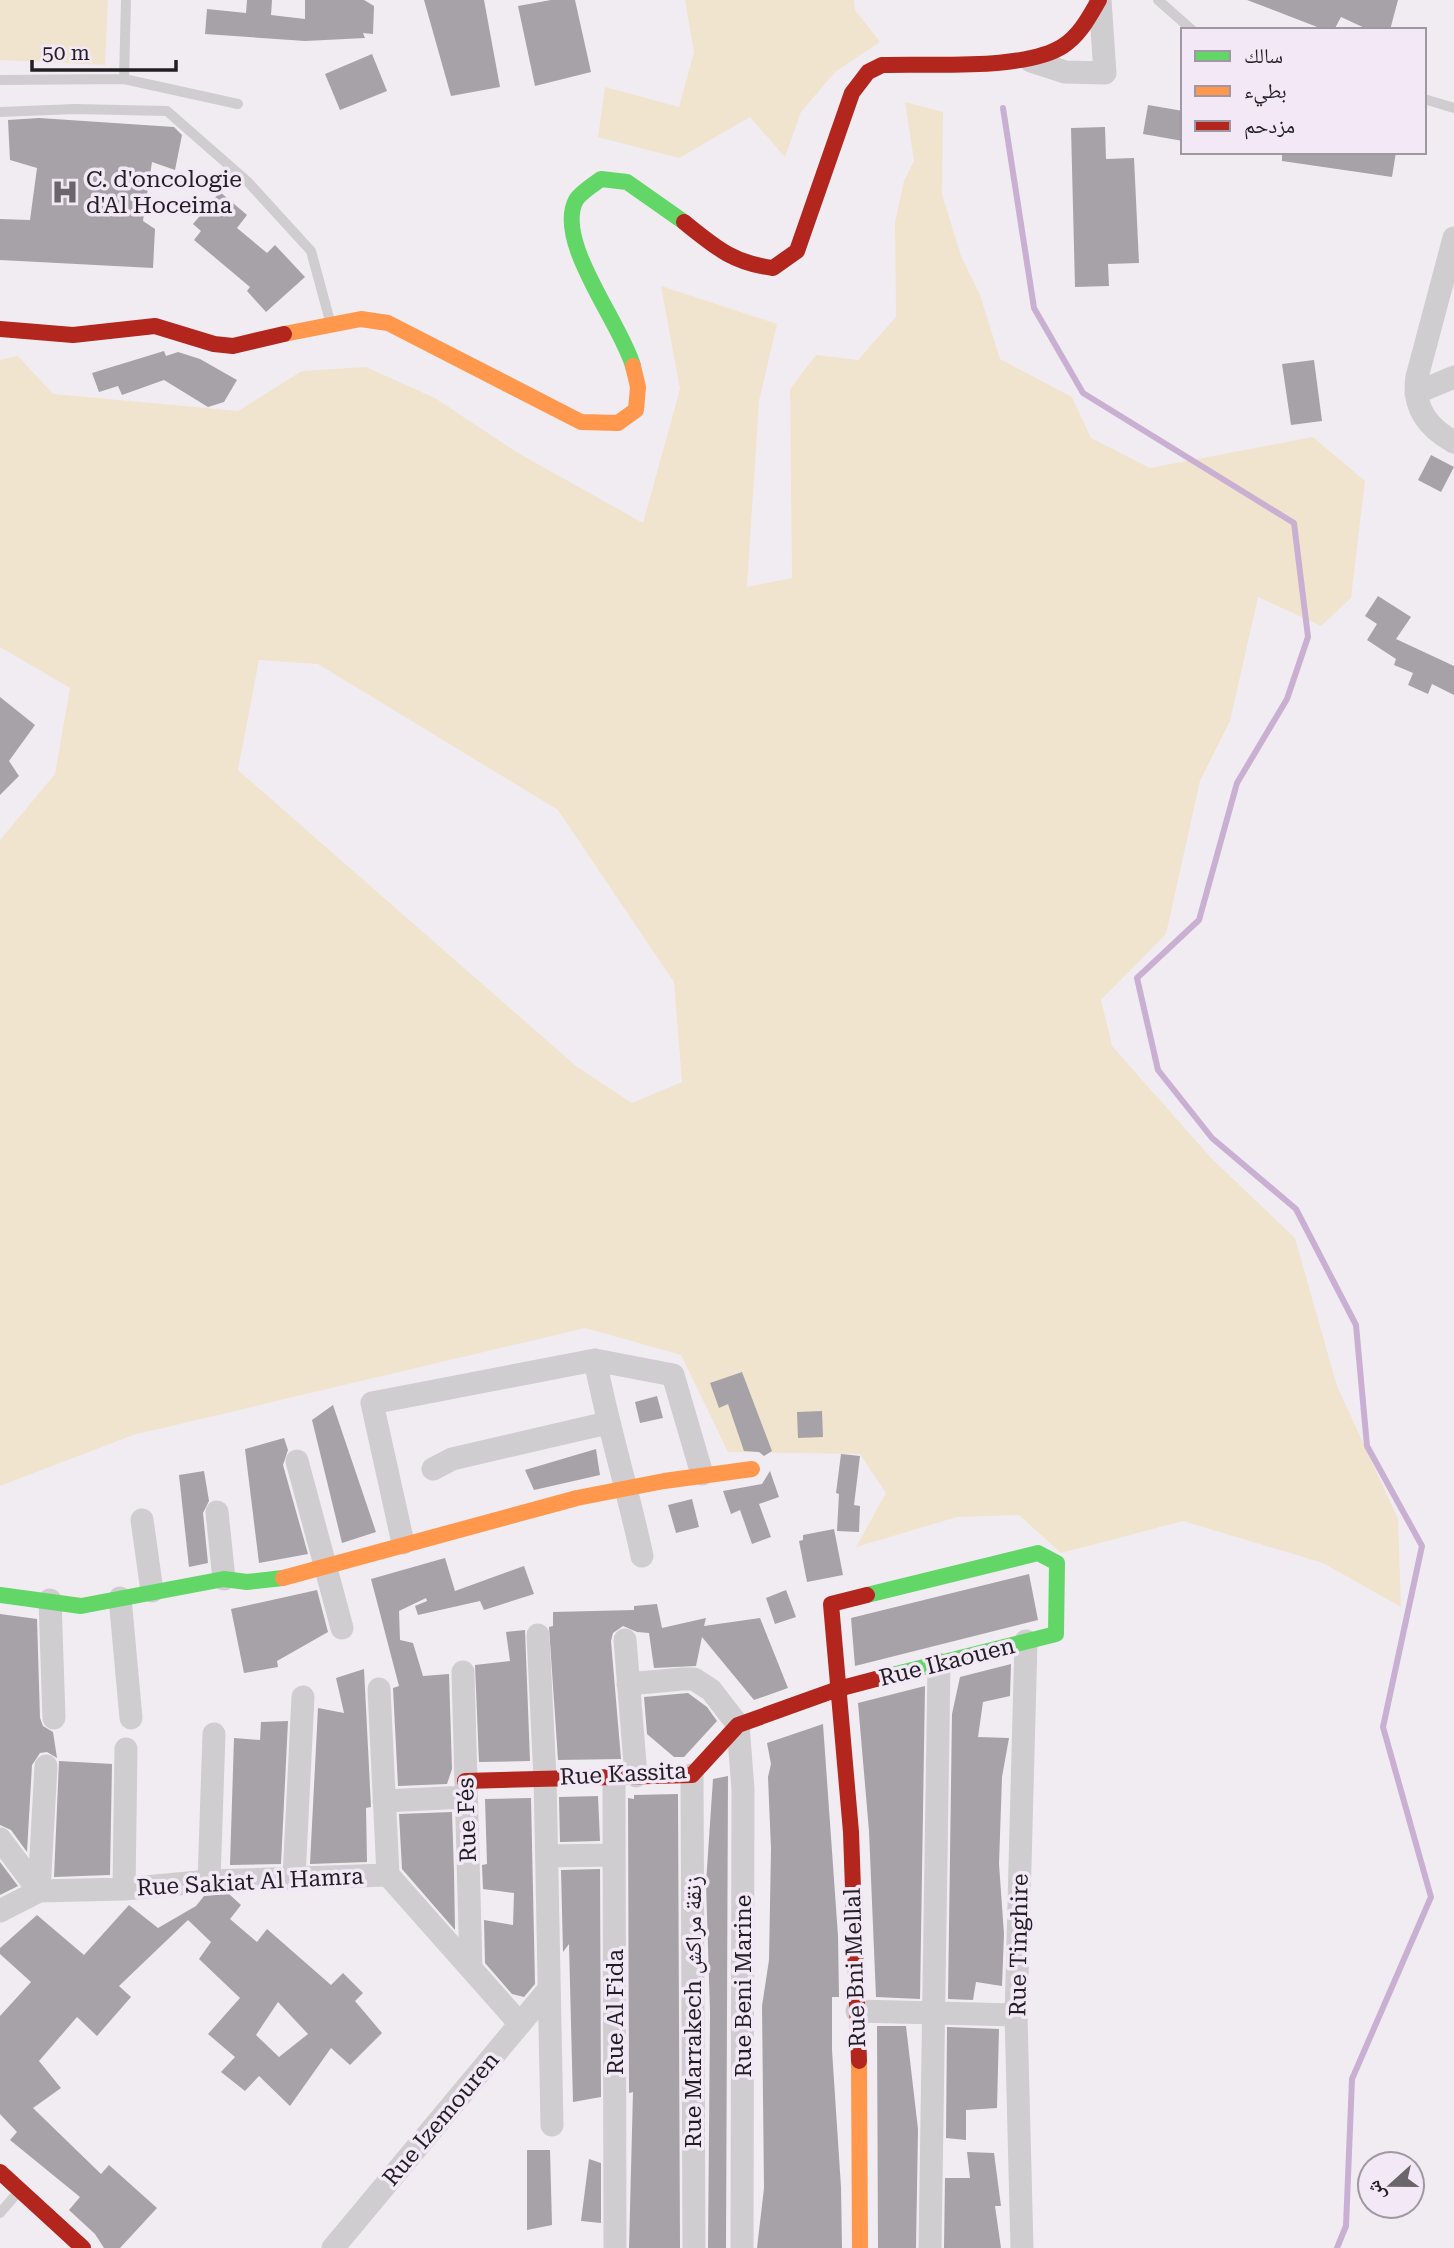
<svg xmlns="http://www.w3.org/2000/svg" width="1454" height="2248" font-family="'Roboto Serif','Noto Naskh Arabic',serif">
  <style>
    .green { fill: #f0e4ce; fill-rule: evenodd }
    .lines { fill: none; stroke-linecap: round; stroke-linejoin: round }
    .stream { stroke: #c9afd2; stroke-width: 6 }
    .building { fill: #a6a2a7; fill-rule: evenodd }
    .lane { stroke: #cfcdcf; stroke-width: 10 }
    .street { stroke: #cfcdcf; stroke-width: 23 }
    .fast { stroke: #63d668; stroke-width: 16 }
    .slow { stroke: #ff974d; stroke-width: 16 }
    .jam { stroke: #b3261e; stroke-width: 16 }
    .labels { text-anchor: middle; dominant-baseline: central; stroke-width: 7; stroke-linejoin: round; paint-order: stroke }
    .poi-label { font-size: 23px; fill: #221e24; stroke: #f2e8f6; text-anchor: start }
    .street-label { font-size: 23px; fill: #221e24; stroke: #f2e8f6 }
  </style>
  <rect width="100%" height="100%" fill="#f1ecf2"/>
  <path class="green" d="M0 0H108L105 65 0 60Z
    M685 0H854L855 10 880 42 835 72 801 112 785 157 750 117 679 158 598 137 605 87 679 107 694 52Z
    M905 102 943 112 942 194 961 256 980 295 1000 359 1072 397 1091 438 1150 468 1313 437 1365 481 1351 598 1321 626 1258 597 1230 721 1200 781 1166 934 1101 1000 1112 1046 1212 1159 1295 1238 1337 1386 1398 1519 1401 1607 1323 1563 1183 1521 1061 1553 1019 1515 957 1517 856 1547 886 1493 860 1454 728 1452 681 1355 585 1328 133 1435 0 1486V840L55 774 70 688 0 647V360L18 356 53 394 238 411 302 371 366 367 435 398 518 453 643 523 680 389 661 286 777 324 759 401 747 587 792 578 790 389 816 355 858 360 896 317 895 222 904 181 914 161ZM259 660 318 664 558 810 674 982 682 1082 632 1103 576 1066 238 770Z"/>
  <g class="lines">
    <path class="stream" d="M1003 108 1034 308 1083 393 1294 523 1308 637 1287 699 1237 783 1199 920 1137 978 1158 1070 1212 1138 1296 1209 1356 1325 1367 1446 1422 1546 1383 1727 1431 1897 1352 2079 1346 2226 1337 2248"/>
  </g>
  <path class="building" d="M247 0H272L271 15 305 19V0H364L374 6 373 34 363 33 365 38 305 41 205 34 207 9 246 13Z
    M424 0H484L500 87 451 96Z
    M551 0H575L591 72 535 86 518 6Z
    M1247 0H1398L1390 30H1369L1341 17 1334 30H1325Z
    M372 54 387 91 340 110 325 74Z
    M1148 105 1183 111V141L1143 134Z
    M39 118 174 127 182 135 175 170 152 162 143 221 155 229 153 268 0 260V219L30 220 37 168 10 160 8 120Z
    M1105 127 1106 159 1134 158 1139 263 1108 264 1109 286 1075 287 1071 128Z
    M1282 152H1396L1392 177 1282 161Z
    M220 192 247 215 237 228 267 253 275 245 305 277 266 312 247 291 250 287 194 240 201 231 193 224Z
    M164 351 166 356 178 352 200 359 237 380 224 402 208 407 164 380 122 395 118 386 99 392 92 373Z
    M1314 360 1322 421 1291 425 1282 364Z
    M1431 455 1454 467 1441 492 1418 480Z
    M1378 596 1411 617 1396 639 1454 666V695L1432 684 1428 694 1408 685 1413 673 1394 665 1396 659 1367 640 1377 624 1365 616Z
    M0 697 35 725 9 761 19 776 0 795Z
    M742 1372 772 1451 764 1456 759 1452 744 1451 728 1404 719 1408 710 1383Z
    M657 1396 663 1418 640 1423 635 1402Z
    M333 1405 376 1532 342 1543 312 1420Z
    M822 1411 823 1437 798 1438 797 1412Z
    M284 1438 288 1450 283 1465 308 1554 259 1563 245 1449Z
    M596 1449 600 1475 534 1490 525 1470Z
    M841 1454 860 1456 854 1505 860 1506 859 1532 837 1531 839 1494 836 1493Z
    M204 1471 209 1501 203 1513 208 1563 189 1567 179 1475Z
    M770 1471 779 1497 759 1504 771 1537 752 1544 740 1510 731 1514 723 1491 762 1484Z
    M692 1499 699 1527 676 1533 668 1505Z
    M834 1529 843 1575 807 1582 799 1541 803 1540V1535Z
    M445 1558 455 1591 524 1566 534 1594 484 1610 480 1601 418 1615 415 1606 427 1601 426 1598 399 1611 400 1640 413 1643 423 1676 449 1674 452 1769 447 1784 398 1786 393 1688 399 1686 371 1579Z
    M1029 1574 1038 1620 855 1666 851 1618Z
    M317 1590 328 1632 277 1661 278 1667 244 1673 231 1609Z
    M786 1590 796 1617 775 1624 766 1598Z
    M657 1604 662 1628 706 1618 704 1626 760 1618 788 1688 754 1700 702 1637 696 1666 654 1668 649 1633 637 1632 623 1626 613 1633 611 1641 621 1759 558 1760 549 1627 553 1626V1612L634 1610V1606Z
    M0 1614 37 1619 40 1718 43 1726 53 1732 57 1758 47 1752 40 1753 32 1765 27 1852 11 1830 0 1825Z
    M525 1630 530 1761 479 1762 475 1665 510 1661 506 1632Z
    M1011 1664 1010 1696 983 1702 978 1737 1009 1738 1002 1777 999 1864 1004 1934 1002 1986 976 1982 973 2000 948 1999 952 1714 960 1677Z
    M364 1669 371 1807 366 1808 367 1862 310 1864 318 1708 344 1713 336 1678Z
    M925 1686 920 1999 876 1997 869 1831 858 1703Z
    M688 1693 707 1707 717 1721 684 1757H674L647 1734 644 1697Z
    M288 1721 281 1864 230 1865 234 1738 260 1740 261 1722Z
    M823 1724 838 1936 839 1997H832V2050L841 2187 842 2248H757L764 2188 762 2006 769 1960 771 1849 768 1777 771 1764 767 1743Z
    M59 1761 112 1764 110 1875 54 1877Z
    M728 1776 726 2248H708L710 2012 706 1883 713 1779Z
    M678 1794 680 2248H629L633 2092 629 2093 628 1798 634 1799V1795Z
    M598 1796 600 1841 560 1842 559 1797Z
    M531 1798 535 1984 524 1997 512 1994 485 1963 484 1920 513 1925 514 1893 483 1889 482 1865 487 1864 485 1799Z
    M452 1812 454 1872 455 1930 402 1869 399 1814Z
    M0 1862 18 1886 0 1895Z
    M600 1869 601 2097 573 2102 569 1944 563 1952 561 1870Z
    M229 1894 241 1905 230 1919 257 1942 267 1929 331 1985 343 1973 363 1993 355 2001 382 2033 350 2065 331 2048 290 2106 259 2076 245 2091 221 2072 235 2057 208 2034 240 1998 199 1959 211 1942 188 1920 119 1986 131 1997 97 2036 77 2017 39 2061 61 2088 33 2108 101 2174 109 2165 157 2208 120 2248H104L95 2234 69 2210 80 2197 10 2140 17 2132 0 2114V2016L31 1982 0 1954V1948L37 1915 84 1955 129 1905 158 1928 196 1906 204 1896ZM278 2002 308 2034 279 2057 256 2035Z
    M877 2026H906L918 2129 916 2248H878Z
    M947 2027 999 2029 997 2108 966 2110V2140L946 2138Z
    M527 2150H550L552 2225 527 2230Z
    M967 2152 994 2153 1001 2206H995L1001 2248H944L945 2178H970Z
    M589 2159 601 2163V2223L581 2221Z"/>
  <g class="lines">
    <path class="lane" d="M1158 0 1192 30
      M124 79 126 0
      M0 80 124 79 238 104
      M1424 99 1454 108
      M0 112 75 109 167 111 248 182 311 251 330 321
      M0 2213 18 2192"/>
    <path class="street" d="M1031 61 1065 72 1105 73 1100 0
      M1454 238 1417 377C1412 407 1428 428 1454 442
      M1416 393 1454 377
      M595 1360 673 1375 702 1474
      M297 1461 342 1628
      M433 1469 452 1459 607 1423
      M217 1512 224 1579
      M142 1520 152 1591
      M403 1543 372 1403 595 1360C608 1427 628 1490 642 1556
      M120 1598 131 1718
      M50 1600 54 1718
      M538 1635 545 1778 552 2125
      M625 1640 636 1776
      M463 1672 471 1969
      M628 1684 683 1679H694L711 1690 738 1725 743 1789 742 2248
      M379 1689 388 1875
      M692 1775 694 2248
      M614 1776 615 2248
      M384 1801 466 1797
      M0 1839 39 1891
      M547 1856 614 1855
      M294 1878 303 1697
      M209 1881 214 1734
      M124 1889 126 1749
      M39 1891 46 1766
      M0 1911 39 1891 124 1889 209 1881 388 1875 520 2024
      M857 2011 1016 2015
      M333 2248 549 1989
      M930 2248 939 1664
      M1022 2248 1016 2015 1026 1641"/>
    <path class="fast" d="M633 366C621 323 554 241 576 200 581 192 593 185 601 179L627 182 684 222
      M0 1595 81 1606 224 1579 247 1582 283 1578
      M867 1595 1038 1553 1057 1563 1056 1634 876 1679"/>
    <path class="slow" d="M284 334 361 319 388 323 581 422 618 423 636 410 638 387 633 366
      M283 1578 577 1498 664 1481 752 1469
      M859 2061 860 2248"/>
    <path class="jam" d="M684 222C715 247 733 263 773 268L797 251 852 93 868 72 882 65C929 63 1025 71 1063 46 1080 35 1089 17 1099 0
      M0 329 73 335 155 326 214 344 233 346 284 334
      M465 1781 692 1775 738 1725 838 1689 876 1679
      M859 2061 851 1832 831 1604 867 1595
      M0 2172 83 2248"/>
  </g>
  <defs>
    <symbol id="hospital-bare" viewBox="-9 -9 18 18"><path d="M-5-5h3v3.5h4V-5h3V5h-3V1.5h-4V5h-3Z" fill="#6a666c" stroke="#f2e8f6" stroke-width="2.5" paint-order="stroke"/></symbol>
  </defs>
  <g fill-rule="evenodd">
    <use href="#hospital-bare" x="46" y="173" width="38" height="38"/>
  </g>
  <g class="labels">
    <g class="poi-label">
      <text x="86" y="179">C. d'oncologie<tspan x="86" dy="26">d'Al Hoceima</tspan></text>
    </g>
    <g class="street-label">
      <text transform="translate(947 1662) rotate(-14)">Rue Ikaouen</text>
      <text transform="translate(623 1774) rotate(-3)">Rue Kassita</text>
      <text transform="translate(467 1820) rotate(-92)">Rue Fés</text>
      <text transform="translate(250 1882) rotate(-3)">Rue Sakiat Al Hamra</text>
      <text transform="translate(1019 1945) rotate(-89)">Rue Tinghire</text>
      <text transform="translate(855 1968) rotate(-92)">Rue Bni Mellal</text>
      <text transform="translate(743 1986) rotate(-90)">Rue Beni Marine</text>
      <text transform="translate(615 2012) rotate(-90)">Rue Al Fida</text>
      <text transform="translate(693 2012) rotate(-90)">Rue Marrakech زنقة مراكش</text>
      <text transform="translate(441 2119) rotate(-50)">Rue Izemouren</text>
    </g>
  </g>
  <rect x="1181" y="28" width="245" height="126" fill="#f2e8f6" stroke="#9f97a2" stroke-width="2"/>
  <rect x="1195" y="51" width="35" height="10" fill="#63d668" stroke="#9f97a2" stroke-width="2"/>
  <text x="1244" y="63" font-size="21" fill="#221e24">سالك</text>
  <rect x="1195" y="86" width="35" height="10" fill="#ff974d" stroke="#9f97a2" stroke-width="2"/>
  <text x="1244" y="98" font-size="21" fill="#221e24">بطيء</text>
  <rect x="1195" y="121" width="35" height="10" fill="#b3261e" stroke="#9f97a2" stroke-width="2"/>
  <text x="1244" y="133" font-size="21" fill="#221e24">مزدحم</text>
  <g transform="translate(1391 2185) rotate(249)"><circle r="33" fill="#f2e8f6" stroke="#9f97a2" stroke-width="2"/>
  <path d="M0-5L12 26L0 18L-12 26Z" fill="#6a666c"/>
  <text y="-10" font-size="19" font-weight="bold" text-anchor="middle" fill="#221e24">ش</text>
  </g>
  <path d="M32 60v10h144v-10" fill="none" stroke="#221e24" stroke-width="3.5"/>
  <text x="42" y="60" font-size="21" fill="#221e24" stroke="#f2e8f6" stroke-width="5" paint-order="stroke">50 m</text>
</svg>
